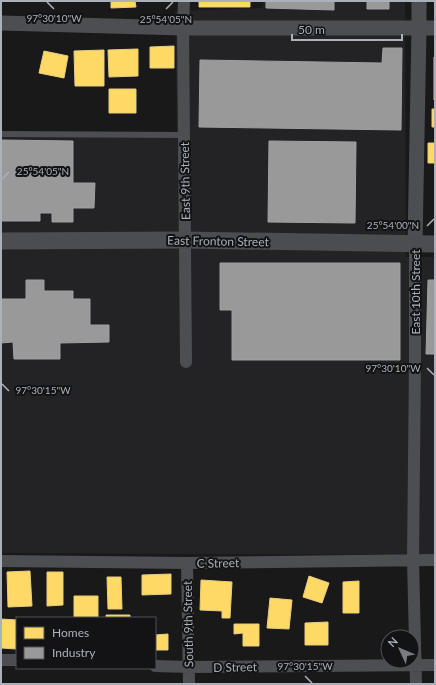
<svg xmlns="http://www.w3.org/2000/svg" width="436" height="685" font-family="Lato,sans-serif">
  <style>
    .built { fill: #232325 }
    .homes { fill: #ffd966; stroke: #e6cd7f }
    .industry { fill: #999; stroke: #9ea0a3 }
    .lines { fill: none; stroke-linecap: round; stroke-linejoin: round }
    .service { stroke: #4d4e52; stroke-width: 6 }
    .minor { stroke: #4d4e52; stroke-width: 12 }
    .tertiary { stroke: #4d4e52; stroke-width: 15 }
    .secondary { stroke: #4c4d50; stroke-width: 17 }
    .ticks { fill: none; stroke: #abb0b9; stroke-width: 1.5 }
    .labels { text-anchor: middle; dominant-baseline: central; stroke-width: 4; stroke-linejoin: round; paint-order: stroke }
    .street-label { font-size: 12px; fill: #abb0b9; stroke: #131315 }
    .ticks-label { font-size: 10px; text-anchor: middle; fill: #abb0b9; stroke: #131315; stroke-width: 4; stroke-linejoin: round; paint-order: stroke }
  </style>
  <rect width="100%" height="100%" fill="#191919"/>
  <path class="built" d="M263 1H405L406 257H435V555L1 553V134L177 135 175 11 262 8Z"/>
  <path class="homes" d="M111 1H135L136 7 111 8Z
    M199 1H250V7H199Z
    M174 46V68H150V47Z
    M138 49V76L109 77 108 50Z
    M104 50V86H75L74 51Z
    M44 51 68 56 64 78 39 73Z
    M434 57H435V100H434Z
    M109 89H136V113H109Z
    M432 109H435V127H432Z
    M428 143H435V163H428Z
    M30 571 32 606 8 607 7 572Z
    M47 572H63V605L47 606Z
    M171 574V594L142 595V575Z
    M309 576 329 583 322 603 303 597Z
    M107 577H121L122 609H108Z
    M201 580 232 582 230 618H222V611L200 610Z
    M359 581V613H343V582Z
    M74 596H98V617L74 618Z
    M270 598 292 600 289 629 267 628Z
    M106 615H130V618H106Z
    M1 619 17 620 16 649 1 648Z
    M328 622V645H305V623Z
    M234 624H259V646H243V633L234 634Z
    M168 634V650H155V635Z"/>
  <path class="industry" d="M266 1H334V10L266 8Z
    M367 1H389V9H367Z
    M383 48H402L401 130 199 127 200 60 382 63Z
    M1 140 73 141V183H95L94 208H73V222H52V213H40V221H1Z
    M269 141 356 142 355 223 268 222Z
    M220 263H400V360H232V310H220Z
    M26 280H44V291H73V299H90V325H109V342L60 343V359H14L13 342 1 343V299H26Z
    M428 280H435V354H426Z"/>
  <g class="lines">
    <path class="service" d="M1 134 184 135"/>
    <path class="minor" d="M184 1 183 28 186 362
      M415 244V362L413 560 416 684
      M1 561 187 563 435 560
      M187 563 189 684
      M1 660H17
      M155 666 189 667 435 665"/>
    <path class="tertiary" d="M1 23 183 28H435
      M415 244 419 28V1"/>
    <path class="secondary" d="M1 241 185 240 435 244"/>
  </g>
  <path class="ticks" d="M47 2 54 9M166 9 173 2M2 179 9 172M427 226 434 219M427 368 434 375M2 384 9 391M305 676 312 683"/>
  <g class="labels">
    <g class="street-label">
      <text transform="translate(185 181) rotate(-91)">East 9th Street</text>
      <text transform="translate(218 241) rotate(1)">East Fronton Street</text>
      <text transform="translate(415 292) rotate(-90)">East 10th Street</text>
      <text transform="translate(218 563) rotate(-1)">C Street</text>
      <text transform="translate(188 624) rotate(-91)">South 9th Street</text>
      <text transform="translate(235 667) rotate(-1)">D Street</text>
    </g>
  </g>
  <g class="ticks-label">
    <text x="54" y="22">97°30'10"W</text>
    <text x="166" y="23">25°54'05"N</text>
    <text x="43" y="175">25°54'05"N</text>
    <text x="393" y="229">25°54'00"N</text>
    <text x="393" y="372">97°30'10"W</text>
    <text x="43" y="394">97°30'15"W</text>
    <text x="305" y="670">97°30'15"W</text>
  </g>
  <rect width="436" height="685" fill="none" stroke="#abb0b9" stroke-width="4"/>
  <rect x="16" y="617" width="140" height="52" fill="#131315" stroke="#505257"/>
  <rect x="24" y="627" width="20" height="12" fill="#ffd966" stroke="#505257"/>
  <text x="52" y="637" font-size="12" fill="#abb0b9">Homes</text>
  <rect x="24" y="647" width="20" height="12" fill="#999999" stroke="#505257"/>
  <text x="52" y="657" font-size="12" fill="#abb0b9">Industry</text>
  <g transform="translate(400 649) rotate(314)"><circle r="19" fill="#131315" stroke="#505257"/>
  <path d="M0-3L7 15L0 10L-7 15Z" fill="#787b81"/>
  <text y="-6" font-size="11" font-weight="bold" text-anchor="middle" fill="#abb0b9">N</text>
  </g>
  <path d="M292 34v6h110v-6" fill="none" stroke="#abb0b9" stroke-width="2"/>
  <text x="298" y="34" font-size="12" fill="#abb0b9" stroke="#131315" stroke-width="3" paint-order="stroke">50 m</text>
</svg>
